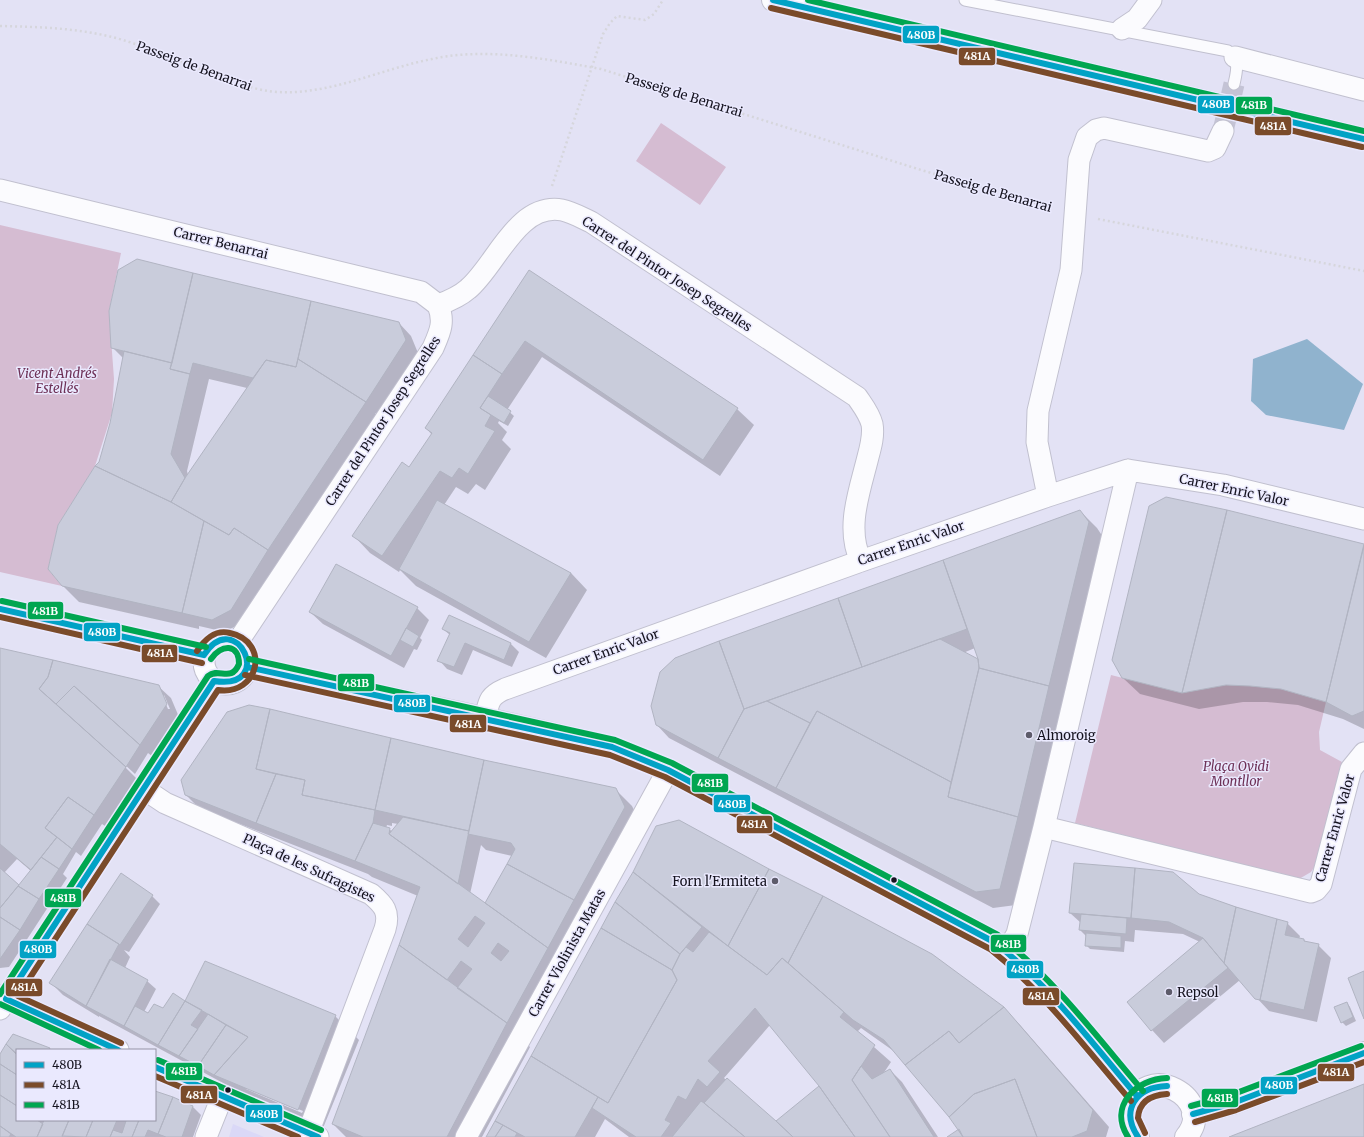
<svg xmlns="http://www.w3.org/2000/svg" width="1364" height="1137" font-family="Merriweather,serif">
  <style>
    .built { fill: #dad8f7 }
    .green { fill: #d5bcd2 }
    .water { fill: #90b3ce }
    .shadow { fill: #0003; fill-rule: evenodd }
    .building { fill: #c9ccdb; stroke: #b1b4c2; fill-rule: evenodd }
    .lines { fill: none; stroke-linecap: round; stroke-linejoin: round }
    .street-tunnel { stroke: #c4c3d5; stroke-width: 21; stroke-dasharray: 21 10; stroke-linecap: butt }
    .lane-casing { stroke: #c1c0cf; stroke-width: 13 }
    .street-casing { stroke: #c1c0cf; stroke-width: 23 }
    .secondary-casing { stroke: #c1c0cf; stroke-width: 24 }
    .primary-casing { stroke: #c1c0cf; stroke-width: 24 }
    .path { stroke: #d6d6dc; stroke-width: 2.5; stroke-dasharray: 2 3; stroke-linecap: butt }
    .lane { stroke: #fbfbfe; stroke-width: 11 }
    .street { stroke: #fbfbfe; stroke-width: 21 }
    .secondary { stroke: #fbfbfe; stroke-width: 22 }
    .primary { stroke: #fbfbfe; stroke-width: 22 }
    .bus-1-casing { stroke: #eae9fe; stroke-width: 9 }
    .bus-2-casing { stroke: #eae9fe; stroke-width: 9 }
    .bus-3-casing { stroke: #eae9fe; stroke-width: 9 }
    .bus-1 { stroke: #01a2c5; stroke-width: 6 }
    .bus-2 { stroke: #7a4b2a; stroke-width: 6 }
    .bus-3 { stroke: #00a651; stroke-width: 6 }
    .poi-dot { fill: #5d5b6a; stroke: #eae9fe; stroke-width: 1.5 }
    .bus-dot { fill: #15131f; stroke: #eae9fe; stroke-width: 1.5 }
    .labels { text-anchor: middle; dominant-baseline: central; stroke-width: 3; stroke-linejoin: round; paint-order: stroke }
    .street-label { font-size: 13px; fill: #15131f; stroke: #eae9fe }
    .park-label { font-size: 13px; font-style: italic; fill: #6e3157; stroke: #eae9fe }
    .poi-label { font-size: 13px; fill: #15131f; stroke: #eae9fe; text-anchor: start }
    .line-badge { stroke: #eae9fe; stroke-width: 1.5 }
    .badge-label { font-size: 11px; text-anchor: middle; font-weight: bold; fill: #fff }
  </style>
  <rect width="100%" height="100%" fill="#e3e2f5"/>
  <path class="built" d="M233 1124 264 1137H229Z"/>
  <path class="green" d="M661 123 726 167 700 205 636 161Z
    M0 225 121 253 109 311 114 379 112 413 95 466 58 525 48 569 62 586 0 572Z
    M1111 675 1182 693 1226 685 1250 686 1281 689 1326 702 1319 732 1320 750 1342 762 1319 860 1311 872 1299 879 1075 823Z"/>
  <path class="water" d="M1307 339 1363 384 1344 430 1266 415 1251 401 1253 359Z"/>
  <path class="shadow" d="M529 271 737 409 754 425 720 476 542 357 507 410 514 416 508 426 499 421 498 423 507 432 502 440 511 449 485 490 476 484 468 494 456 487 444 505 571 573 587 590 546 658 416 586 400 570 399 572 370 553 354 536 409 469 432 435 426 428Z
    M193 274 399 323 411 336 418 353 379 414 375 413 382 420 243 622 225 632 199 626V629L79 602 62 585 100 463 113 413 124 359 112 347ZM209 379 247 388 188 475 187 471Z
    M1080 511 1097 528 1105 540 1016 905 993 908 669 738 657 725 719 642ZM975 648 980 661 963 653Z
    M1227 511 1364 545V729L1343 719 1298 705 1267 702H1243L1199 709 1140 694 1123 678Z
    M417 608 429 620 420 638 422 640 417 650 414 649 404 668 323 624 310 612Z
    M443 629 510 643 519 652 512 667 473 650 462 675 447 669 439 660 450 635Z
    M0 649 158 686 171 698 179 717 153 757 148 753 135 774 123 763 122 764 142 784 111 830 102 824 81 856 76 852 63 874 67 878 9 967 0 968ZM162 695H164L170 709H168ZM17 859 31 871 19 886 4 873Z
    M228 713 484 761 615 789 632 806 641 824 523 1040 530 1047 482 1137H346L333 1124 418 896 372 877 368 874 199 808 186 795ZM392 823 398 824 392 831 386 828 387 825 392 826ZM481 845 486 850 512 856 486 905 470 894Z
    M634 872 1003 1008 1020 1025 1109 1127 1106 1137H949L960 1130 895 1052 861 1028 857 1032 891 1062 883 1074 890 1070 902 1082 938 1137H629L605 1119 595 1137H487ZM770 1025 821 1087 776 1123 724 1078Z
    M1198 895 1287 923 1300 936 1299 939 1304 940 1307 943 1318 945 1331 958 1317 1022 1269 1011 1240 980 1164 1043 1152 1030 1200 942 1183 934 1135 930 1134 942 1125 941 1124 952 1090 949 1086 945 1087 937 1080 930 1081 923 1070 913Z
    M152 896 160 904 129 952 124 950 130 957 125 968 147 981 156 989 144 1012 149 1014 186 1002 335 1016 359 1040 321 1133 239 1099 223 1083 99 1016V1017L63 995 51 983ZM247 1088 303 1111 302 1113 246 1089Z
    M1347 1003 1350 1007 1356 1021 1346 1026 1342 1022Z
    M13 1035 51 1050H17V1120H155V1092L193 1107 201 1115 193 1137H0V1055Z"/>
  <path class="building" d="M137 259 193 273 172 363 111 348 109 311 118 270Z
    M529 270 738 408 703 460 525 341 502 374 473 355Z
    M193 273 311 301 296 367 266 360 253 378 193 363 190 374 170 369Z
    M311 301 399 322 406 340 366 402 298 359Z
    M124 351 172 363 170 369 190 374 171 454 185 478 171 502 95 466 99 462 110 423Z
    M473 355 502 374 480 408 491 415 485 426 495 431 468 474 459 468 452 478 440 471 382 556 352 536 402 462 409 467 432 433 425 428Z
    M298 359 366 402 268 550 234 528 229 535 171 502 185 478 266 360 296 367Z
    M488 396 511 411 504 423 480 408Z
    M95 466 171 502 204 521 182 613 62 586 48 569 58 525Z
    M1166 497 1227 510 1182 693 1122 678 1112 660 1149 506Z
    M437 500 571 573 529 642 399 569Z
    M1080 510 1089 522 1049 686 979 668 978 659 943 560Z
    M1227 510 1364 544 1326 702 1281 689 1250 686 1226 685 1182 693Z
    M204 521 229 535 234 528 268 550 231 610 212 620 182 613Z
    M1364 546V711L1352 716 1326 702Z
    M943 560 967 629 862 667 838 598Z
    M336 564 418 607 391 656 309 612Z
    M838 598 862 667 744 709 719 641Z
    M449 615 511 643 504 660 465 643 454 667 437 661 450 633 442 629Z
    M406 628 419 636 413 647 400 640Z
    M940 639 978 659 979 668 951 782 817 711 810 723 767 701Z
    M719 641 744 709 718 758 656 725 651 706 660 672 675 658Z
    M0 648 53 660 48 677 39 689 126 767 94 815 68 797 45 828 57 837 31 870 0 844Z
    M53 660 159 685 167 704 140 745 74 686 56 704 39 689 48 677Z
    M979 668 1049 686 1018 817 948 797Z
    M74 686 140 745 126 767 56 704Z
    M767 701 810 723 776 788 718 758 744 709Z
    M249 705 270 709 256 769 276 774 256 823 185 795 181 780 227 712Z
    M270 709 391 738 375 810 302 795 305 780 256 769Z
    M817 711 951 782 948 797 1018 817 1000 889 976 892 776 788Z
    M391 738 484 760 469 831 375 810Z
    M484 760 616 788 625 807 574 900 507 864 515 849 511 843 468 834Z
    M276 774 305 780 302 795 375 810 373 823 355 861 256 823Z
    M68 797 94 815 72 849 45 828Z
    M403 817 469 831 458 884 389 834Z
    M679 820 769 869 728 946 633 872 656 826Z
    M373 823 390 828 389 834 548 948 507 1023 457 988 472 969 461 961 447 980 399 945 420 887 355 861ZM475 916 485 923 468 947 458 939ZM498 943 509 951 501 961 491 953Z
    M57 837 72 849 59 869 41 857Z
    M41 857 59 869 39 899 18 886Z
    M1074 863 1135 868 1131 918 1069 913Z
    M507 864 574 900 548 948 485 903Z
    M0 868 19 885 0 908Z
    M1135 868 1173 872 1199 894 1236 907 1224 963 1203 938 1169 922 1131 918Z
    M769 869 823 896 788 963 782 958 767 975 728 946Z
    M633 872 702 927 680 954 615 902Z
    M121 873 153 895 120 945 87 924Z
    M18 886 39 899 20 930 0 917V908Z
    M823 896 932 954 1004 1007 959 1043 949 1031 905 1065 884 1040 853 1020 788 963Z
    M615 902 680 954 672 970 601 928Z
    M1236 907 1277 919 1260 1000 1255 999 1224 963Z
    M1081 914 1127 918 1126 934 1079 930Z
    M0 917 20 930 0 959Z
    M1277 919 1288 922 1285 935 1304 939V941L1319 944 1304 1010 1260 1000Z
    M87 924 119 944 86 1006 49 983Z
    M601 928 672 970 677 980 608 1103 531 1056Z
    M709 932 767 975 782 958 844 1012 840 1017 875 1045 852 1080 890 1137H855L819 1086 755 1008 708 1061 720 1072 707 1087 698 1079 686 1100 678 1096 665 1120 671 1123 661 1137H636L592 1108 598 1097 608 1103 677 980 672 970 680 954 686 947 693 952Z
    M1086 933 1121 936V948L1085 946Z
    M1203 938 1228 968 1151 1031 1127 1002Z
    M399 945 507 1023 447 1137H363L332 1124Z
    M110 959 148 980 124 1026 86 1006Z
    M205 961 336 1015 298 1110 214 1075 248 1037 185 1001Z
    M1364 971V1019L1348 978Z
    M173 993 185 1001 158 1045 124 1026 135 1006 148 1013 154 1004 163 1008Z
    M185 1001 202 1010 191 1025 198 1029 179 1056 158 1045Z
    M1347 1002 1353 1017 1341 1023 1334 1007Z
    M1004 1007 1093 1110 1087 1131 1072 1137H1037L1015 1079 974 1094 949 1117 905 1065 949 1031 959 1043Z
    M208 1014 226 1025 198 1066 179 1056Z
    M226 1025 248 1037 214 1075 198 1066Z
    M13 1034 50 1048 49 1050H17L16 1054 6 1044Z
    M6 1044 17 1054V1075L0 1064V1054Z
    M531 1056 598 1097 575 1137H525L495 1121Z
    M0 1064 17 1075V1106L0 1095Z
    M861 1066 872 1079 890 1069 934 1137H890L852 1080Z
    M727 1078 776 1121 793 1137H745L704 1103Z
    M1015 1079 1037 1137H963L949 1117 974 1094Z
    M1364 1084V1137H1229Z
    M819 1086 855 1137H793L776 1121Z
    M155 1091 173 1097 158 1134 148 1130 145 1137H132L139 1120H155Z
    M0 1095 17 1106V1120H37L43 1124 37 1137H16L0 1126Z
    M173 1097 193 1106 182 1137H166L158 1134Z
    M701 1101 704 1103 745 1137H672Z
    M44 1120H69L62 1137H37Z
    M69 1120H93L86 1137 62 1136Z
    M93 1120H117L110 1137H86Z
    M124 1120H139L132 1137H110L113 1130 122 1133 126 1121Z
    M495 1121 503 1125 495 1137H486Z
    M503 1125 517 1133 515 1137H495Z
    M0 1126 11 1134 9 1137H0Z
    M959 1129 963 1137H947Z"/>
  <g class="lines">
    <path class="street-tunnel" d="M1223 131 1234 84"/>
    <defs>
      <path id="lane" d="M965 0 1228 51C1240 61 1237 70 1234 84"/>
      <path id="street" d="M1122 29 1137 19 1151 0
        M1235 57 1364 90
        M0 190 421 292 438 305
        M438 305C449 301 459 297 468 289 496 266 517 202 562 210 572 212 582 218 591 222L857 397C863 406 869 413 872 424 874 435 871 446 868 457 860 490 845 528 861 561
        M1048 496 1037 442 1038 411 1071 270 1079 160 1087 137 1096 130 1104 128 1208 151 1215 148 1223 131
        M0 609 204 655
        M204 662a22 22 0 1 1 44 0a22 22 0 1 1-44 0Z
        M237 643 433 348C440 332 445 322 438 305
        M247 667 485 718 612 747 668 770 970 929 994 942 1018 961 1045 989 1137 1096
        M485 718C489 701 489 696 505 689L861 561 1048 496 1128 470 1223 485 1364 519
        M144 789 165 803 371 894C384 905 390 912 385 929L308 1133
        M1044 827 1311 892 1316 890 1321 884 1351 769 1364 753
        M1007 951 1017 934 1044 827 1128 470
        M0 996 118 1050
        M0 1009 214 681
        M155 1067 318 1137
        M206 1137 222 1097
        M466 1137 668 770"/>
      <path id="secondary" d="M1193 1114 1233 1103 1364 1053
        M1138 1137C1132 1130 1129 1120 1131 1111 1142 1057 1219 1099 1186 1137"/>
      <path id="primary" d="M773 0 1364 139"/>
    </defs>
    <use href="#lane" class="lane-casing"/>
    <use href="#street" class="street-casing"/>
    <use href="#secondary" class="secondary-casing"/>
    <use href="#primary" class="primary-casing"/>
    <path class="path" d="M0 26C42 27 82 28 123 40 155 50 187 64 218 76 238 83 257 91 278 92 330 95 381 69 432 59 487 47 546 59 601 69L921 170 1052 208
      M552 186 603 34 610 23 617 16 645 20 654 14 663 0
      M1098 219 1364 271"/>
    <use href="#lane" class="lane"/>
    <use href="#street" class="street"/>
    <use href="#secondary" class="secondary"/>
    <use href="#primary" class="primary"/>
    <defs>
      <path id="bus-1" d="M773 0 1364 139
        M0 609 204 655
        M247 667 612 747 668 770 994 942C1049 985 1092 1043 1137 1096
        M118 1050 6 999 214 681C277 691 236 605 204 655
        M155 1067 318 1137
        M1193 1114 1233 1103 1364 1053
        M1138 1137C1120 1110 1136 1087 1167 1086"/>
      <path id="bus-2" d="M771 8 1362 147
        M0 617 202 663
        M245 675 610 755 665 777 990 949C1044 992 1086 1049 1131 1101
        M121 1043 18 996 218 690C259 696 271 642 230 633 215 629 205 639 197 651
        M155 1076 298 1137
        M1195 1122 1236 1110 1364 1062
        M1145 1133 1138 1118C1139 1101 1151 1095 1167 1094"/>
      <path id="bus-3" d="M808 0 1364 131
        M2 601 206 647
        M249 659 615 740 672 763 998 935C1054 979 1097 1037 1143 1091
        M0 994 208 676C219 667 231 683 239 664 239 643 221 644 211 659
        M0 1004 99 1050
        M158 1060 321 1130
        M1191 1106 1231 1095 1361 1046
        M1128 1137C1108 1106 1136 1079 1167 1078"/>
    </defs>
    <use href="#bus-1" class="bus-1-casing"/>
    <use href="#bus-2" class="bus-2-casing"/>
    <use href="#bus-3" class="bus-3-casing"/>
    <use href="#bus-1" class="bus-1"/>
    <use href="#bus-2" class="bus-2"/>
    <use href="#bus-3" class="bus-3"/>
  </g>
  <g class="poi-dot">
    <circle cx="1029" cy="735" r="4"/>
    <circle cx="775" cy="881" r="4"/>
    <circle cx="1169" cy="992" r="4"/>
  </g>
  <g class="bus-dot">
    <circle cx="894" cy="880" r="3.5"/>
    <circle cx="228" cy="1090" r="3.5"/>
  </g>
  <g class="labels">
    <g class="street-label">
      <text transform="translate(194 66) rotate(20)">Passeig de Benarrai</text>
      <text transform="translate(684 95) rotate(17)">Passeig de Benarrai</text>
      <text transform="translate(993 191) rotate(16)">Passeig de Benarrai</text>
      <text transform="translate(221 243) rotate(14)">Carrer Benarrai</text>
      <text transform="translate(667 274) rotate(33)">Carrer del Pintor Josep Segrelles</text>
      <text transform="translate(383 421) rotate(-57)">Carrer del Pintor Josep Segrelles</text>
      <text transform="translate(1234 490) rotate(12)">Carrer Enric Valor</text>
      <text transform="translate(911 543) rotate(-19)">Carrer Enric Valor</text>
      <text transform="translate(606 652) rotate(-20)">Carrer Enric Valor</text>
      <text transform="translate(1335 828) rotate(-74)">Carrer Enric Valor</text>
      <text transform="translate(309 868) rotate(25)">Plaça de les Sufragistes</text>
      <text transform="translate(567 953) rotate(-61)">Carrer Violinista Matas</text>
    </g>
    <g class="park-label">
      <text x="57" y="373">Vicent Andrés<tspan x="57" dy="15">Estellés</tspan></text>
      <text x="1236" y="766">Plaça Ovidi<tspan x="1236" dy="15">Montllor</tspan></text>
    </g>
    <g class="poi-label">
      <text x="1037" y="735">Almoroig</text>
      <text x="767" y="881" text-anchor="end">Forn l'Ermiteta</text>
      <text x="1177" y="992">Repsol</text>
    </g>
  </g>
  <g class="line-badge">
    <rect x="902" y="25" width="38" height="19" rx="4" fill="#01a2c5"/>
    <rect x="958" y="47" width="38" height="19" rx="4" fill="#7a4b2a"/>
    <rect x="1197" y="95" width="38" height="19" rx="4" fill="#01a2c5"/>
    <rect x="1235" y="96" width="38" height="19" rx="4" fill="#00a651"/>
    <rect x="1254" y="116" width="38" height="20" rx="4" fill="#7a4b2a"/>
    <rect x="27" y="601" width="37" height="19" rx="4" fill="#00a651"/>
    <rect x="83" y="622" width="38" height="20" rx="4" fill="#01a2c5"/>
    <rect x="141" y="644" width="37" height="19" rx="4" fill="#7a4b2a"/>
    <rect x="337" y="673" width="38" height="19" rx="4" fill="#00a651"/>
    <rect x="393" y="694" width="38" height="19" rx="4" fill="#01a2c5"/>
    <rect x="449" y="714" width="38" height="19" rx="4" fill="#7a4b2a"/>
    <rect x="691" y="773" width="38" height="20" rx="4" fill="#00a651"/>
    <rect x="713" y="794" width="38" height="19" rx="4" fill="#01a2c5"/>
    <rect x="736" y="815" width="37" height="19" rx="4" fill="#7a4b2a"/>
    <rect x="44" y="888" width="38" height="20" rx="4" fill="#00a651"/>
    <rect x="990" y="934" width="37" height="19" rx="4" fill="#00a651"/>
    <rect x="19" y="940" width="38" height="19" rx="4" fill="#01a2c5"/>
    <rect x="1006" y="960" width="38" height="19" rx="4" fill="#01a2c5"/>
    <rect x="5" y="978" width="38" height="19" rx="4" fill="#7a4b2a"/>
    <rect x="1022" y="987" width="38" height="19" rx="4" fill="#7a4b2a"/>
    <rect x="165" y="1062" width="38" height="19" rx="4" fill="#00a651"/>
    <rect x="1317" y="1063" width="38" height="19" rx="4" fill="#7a4b2a"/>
    <rect x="1260" y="1076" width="38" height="19" rx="4" fill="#01a2c5"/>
    <rect x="180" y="1085" width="38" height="19" rx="4" fill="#7a4b2a"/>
    <rect x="1201" y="1088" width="38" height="20" rx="4" fill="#00a651"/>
    <rect x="245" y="1104" width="38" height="19" rx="4" fill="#01a2c5"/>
  </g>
  <g class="badge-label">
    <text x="921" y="39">480B</text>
    <text x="977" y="60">481A</text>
    <text x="1216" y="108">480B</text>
    <text x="1254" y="109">481B</text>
    <text x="1273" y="130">481A</text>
    <text x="45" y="615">481B</text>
    <text x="102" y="636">480B</text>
    <text x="160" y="657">481A</text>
    <text x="356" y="687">481B</text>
    <text x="412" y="707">480B</text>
    <text x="468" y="728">481A</text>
    <text x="710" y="787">481B</text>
    <text x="732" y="808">480B</text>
    <text x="754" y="828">481A</text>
    <text x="63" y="902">481B</text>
    <text x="1008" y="948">481B</text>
    <text x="38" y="953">480B</text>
    <text x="1025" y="973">480B</text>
    <text x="24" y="991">481A</text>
    <text x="1041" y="1000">481A</text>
    <text x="184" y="1075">481B</text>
    <text x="1336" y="1076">481A</text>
    <text x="1279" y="1089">480B</text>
    <text x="199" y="1099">481A</text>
    <text x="1220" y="1102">481B</text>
    <text x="264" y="1118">480B</text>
  </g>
  <rect x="16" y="1049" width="140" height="72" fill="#eae9fe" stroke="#9593a5"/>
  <rect x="24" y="1062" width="20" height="6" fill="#01a2c5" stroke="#9593a5"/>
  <text x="52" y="1069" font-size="12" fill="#15131f">480B</text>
  <rect x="24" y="1082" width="20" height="6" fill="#7a4b2a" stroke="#9593a5"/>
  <text x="52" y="1089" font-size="12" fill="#15131f">481A</text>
  <rect x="24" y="1102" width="20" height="6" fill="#00a651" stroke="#9593a5"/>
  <text x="52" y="1109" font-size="12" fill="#15131f">481B</text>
</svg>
